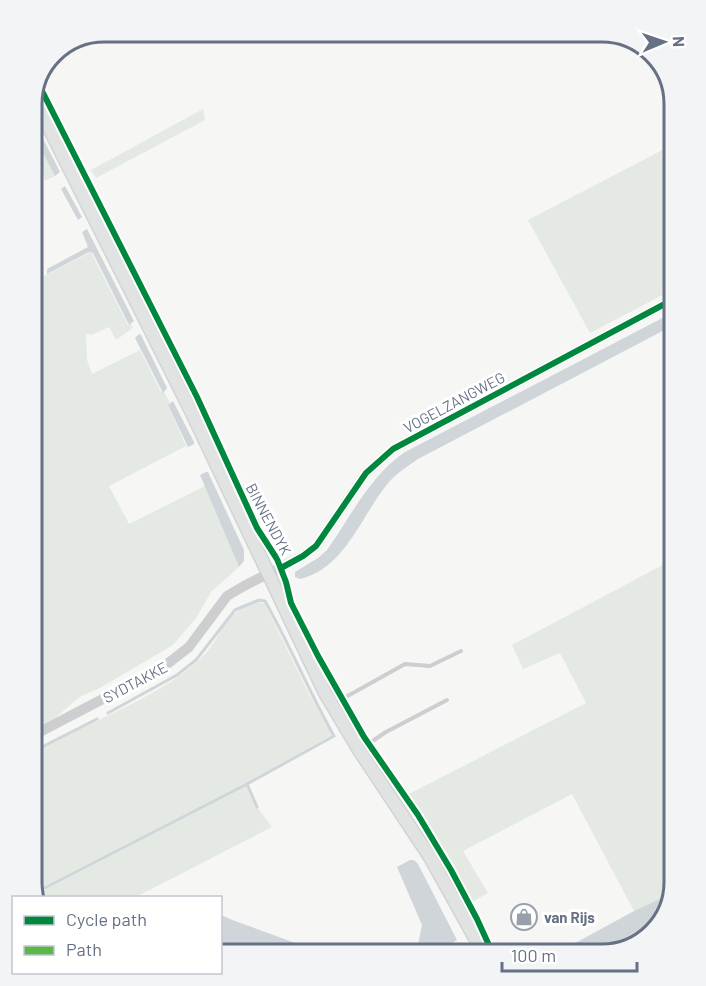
<svg xmlns="http://www.w3.org/2000/svg" width="706" height="986" font-family="Barlow,sans-serif">
  <style>
    .green { fill: #e5e9e3 }
    .water { fill: #d0d5d9 }
    .lines { fill: none; stroke-linecap: round; stroke-linejoin: round }
    .stream { stroke: #d0d5d9; stroke-width: 3 }
    .secondary-casing { stroke: #d2d4d4; stroke-width: 15 }
    .service { stroke: #cdced0; stroke-width: 4 }
    .tertiary { stroke: #cdced0; stroke-width: 10 }
    .secondary { stroke: #e1e2e2; stroke-width: 12 }
    .quiet { stroke: #58b947; stroke-width: 4.5; stroke-dasharray: 9 4.5; stroke-linecap: butt }
    .cycleway-casing { stroke: #fff; stroke-width: 10 }
    .cycleway { stroke: #00873e; stroke-width: 6 }
    .labels { text-anchor: middle; dominant-baseline: central; stroke-width: 6; stroke-linejoin: round; paint-order: stroke }
    .street-label { font-size: 15px; fill: #667185; stroke: #fff }
    .poi-label { font-size: 15px; font-weight: bold; fill: #667185; stroke: #fff; text-anchor: start }
    .rim { fill: none; stroke: #667185; stroke-width: 3 }
  </style>
  <rect width="100%" height="100%" fill="#f6f6f5"/>
  <path class="green" d="M203 109 205 120 96 178 91 170Z
    M32 132 55 176 45 181 32 153Z
    M674 144V289L590 333 528 220Z
    M91 252 128 325 131 324 133 328 116 340 109 327 92 335 86 334 87 360 92 374 140 350 161 392H164L170 403 168 405 186 446 109 486 129 524 205 486 239 567 212 591 196 618 173 645 98 689 81 696 55 718 32 731V282Z
    M674 559V882L672 893 634 911 572 794 463 851 488 893 472 902 409 794 586 703 560 653 523 669 512 645Z
    M259 602 265 604 268 610 307 690 332 735 246 783 34 892 32 882V753C85 723 153 701 198 661 223 639 223 609 259 602Z
    M247 785 257 807 272 827 136 897H36L35 895Z"/>
  <path class="water" d="M32 117 60 172 55 176 32 132Z
    M65 186 82 217 78 220 61 189Z
    M87 229 134 321 129 325 93 253 89 252 47 274V269L88 247 82 232Z
    M674 312V325L418 459C408 466 397 473 389 482 361 515 346 568 300 579L295 577V572L318 558 327 550C351 516 370 476 405 452Z
    M139 334 141 335 167 388 163 393 135 338Z
    M173 401 194 442V444L188 447 168 405Z
    M206 472H208L244 550V561L239 567 200 475Z
    M410 860H414L418 864 457 940 443 948 440 954H416L422 925 397 867Z
    M672 893 665 918 636 945 602 954H555L634 911Z
    M221 915 235 921 326 954H243L221 946Z"/>
  <g class="lines">
    <path class="stream" d="M32 752 97 719
      M247 784 257 807
      M35 893 247 784 334 736C309 692 290 645 265 601L259 600 235 610 196 660 177 675 108 713"/>
    <defs>
      <path id="secondary" d="M33 96 191 411 325 693 359 750 430 857 484 954"/>
    </defs>
    <use href="#secondary" class="secondary-casing"/>
    <path class="service" d="M335 703 405 664 430 666 461 651
      M362 748 386 732 447 700"/>
    <path class="tertiary" d="M32 736 162 668 189 647 227 596 244 586 303 556 316 546 366 473 393 449 674 299"/>
    <use href="#secondary" class="secondary"/>
    <path class="quiet" d="M220 952 227 954"/>
    <defs>
      <path id="cycleway" d="M39 85 197 397 257 528 277 559 286 582 291 603 318 656 364 737 418 815 451 870 477 919 493 954
        M281 568 303 556 316 546 366 473 393 449 674 299"/>
    </defs>
    <use href="#cycleway" class="cycleway-casing"/>
    <use href="#cycleway" class="cycleway"/>
  </g>
  <defs>
    <symbol id="shop-ring" viewBox="-11 -11 22 22"><circle r="9.5" fill="#fff" stroke="#98a0ac" stroke-width="1.5"/><path d="M-5-2.5h2.3a2.7 3.5 0 0 1 5.4 0H5L5.5 6h-11ZM-1.5-2.5h3a1.5 2.3 0 0 0-3 0Z" fill="#98a0ac"/></symbol>
  </defs>
  <g fill-rule="evenodd">
    <use href="#shop-ring" x="509" y="902" width="30" height="30"/>
  </g>
  <g class="labels">
    <g class="street-label">
      <text transform="translate(454 402) rotate(-28)">VOGELZANGWEG</text>
      <text transform="translate(269 519) rotate(62)">BINNENDYK</text>
      <text transform="translate(135 682) rotate(-28)">SYDTAKKE</text>
    </g>
    <g class="poi-label">
      <text x="544" y="917">van Rijs</text>
    </g>
  </g>
  <path d="M0 0H706V986H0ZM104 42H602A62 62 0 0 1 664 104V882A62 62 0 0 1 602 944H104A62 62 0 0 1 42 882V104A62 62 0 0 1 104 42Z" fill="#f3f4f5" fill-rule="evenodd"/>
  <path class="rim" d="M104 42H602A62 62 0 0 1 664 104V882A62 62 0 0 1 602 944H104A62 62 0 0 1 42 882V104A62 62 0 0 1 104 42Z"/>
  <rect x="12" y="896" width="210" height="78" fill="#ffffff" stroke="#c2c6ce" stroke-width="1.5"/>
  <rect x="24" y="916" width="30" height="9" fill="#00873e" stroke="#c2c6ce" stroke-width="1.5"/>
  <text x="66" y="926" font-size="18" fill="#667185">Cycle path</text>
  <rect x="24" y="946" width="30" height="9" fill="#58b947" stroke="#c2c6ce" stroke-width="1.5"/>
  <text x="66" y="956" font-size="18" fill="#667185">Path</text>
  <g transform="translate(664 42) rotate(88)" stroke="#ffffff" stroke-width="4.5" paint-order="stroke">
  <path d="M0-4.5L10 22L0 15L-10 22Z" fill="#667185"/>
  <text y="-9" font-size="16" font-weight="bold" text-anchor="middle" fill="#667185">N</text>
  </g>
  <path d="M502 962v9h135v-9" fill="none" stroke="#667185" stroke-width="3"/>
  <text x="511" y="962" font-size="18" fill="#667185" stroke="#ffffff" stroke-width="4.5" paint-order="stroke">100 m</text>
</svg>
